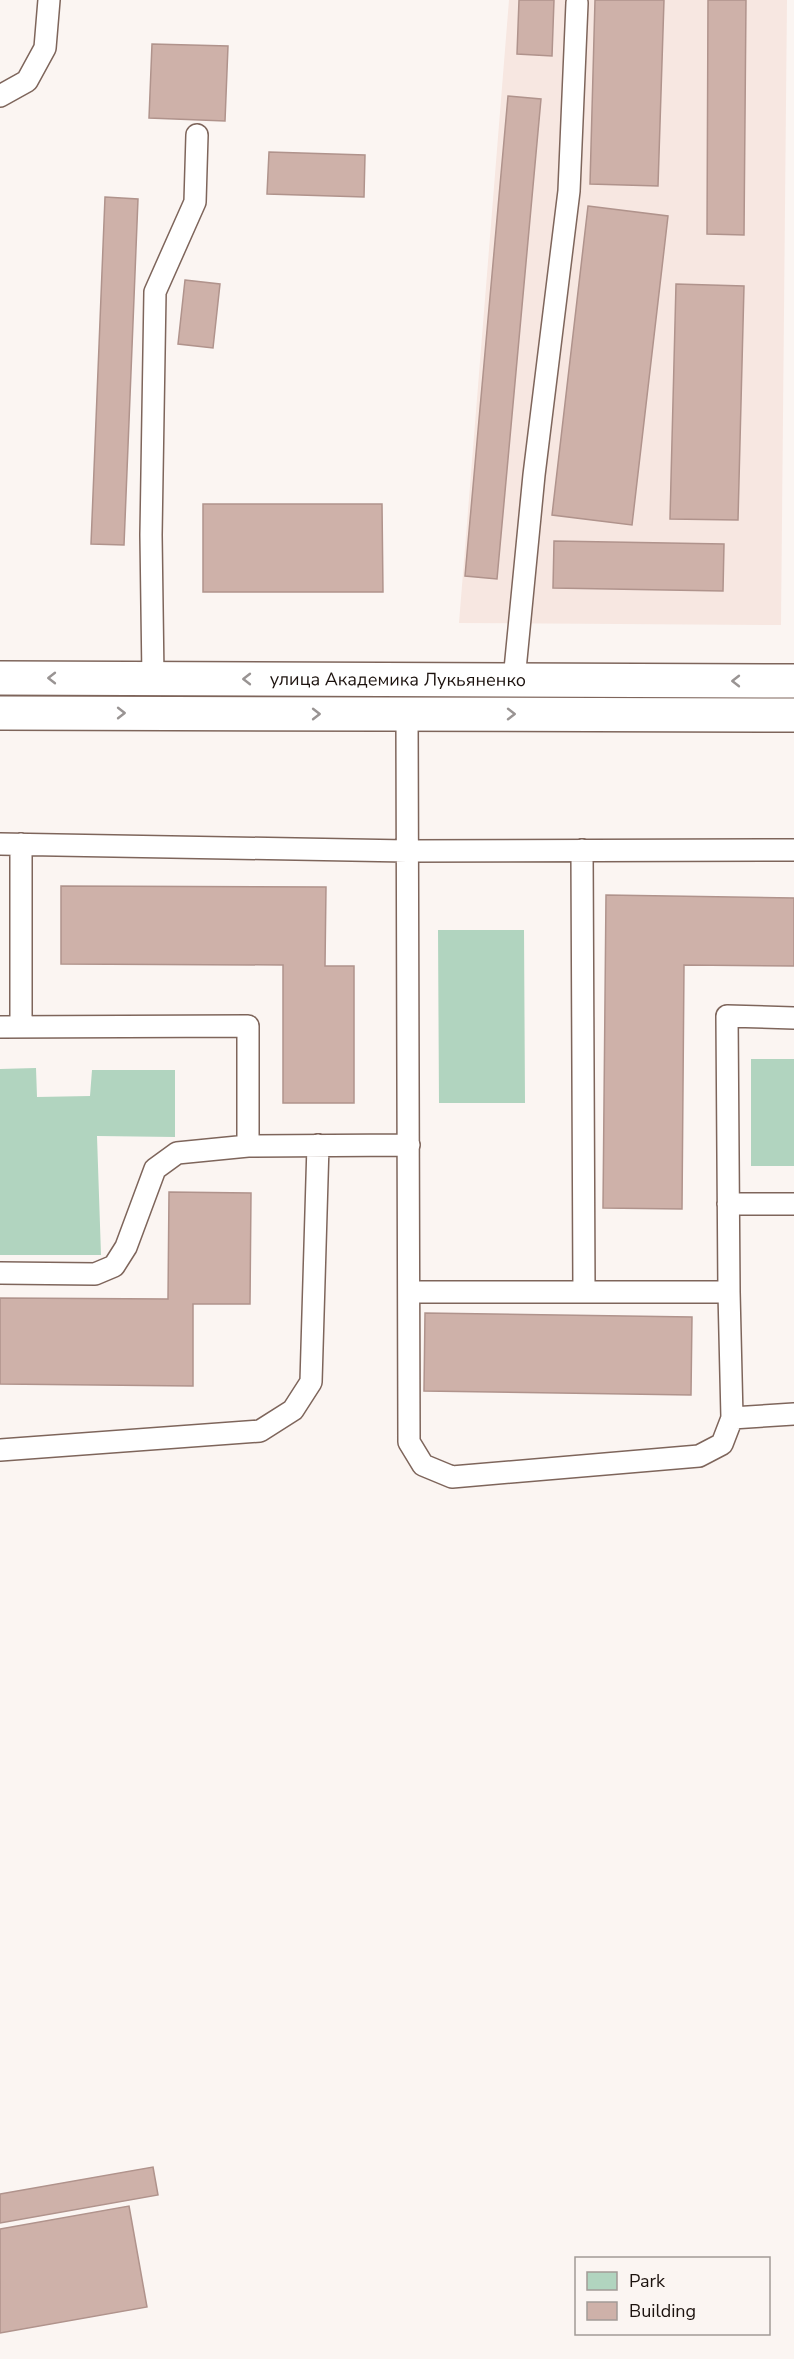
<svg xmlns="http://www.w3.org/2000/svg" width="794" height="2359" font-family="'Nunito Sans',sans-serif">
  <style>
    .built { fill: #f7e7e1 }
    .green { fill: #b1d4bf }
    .building { fill: #ceb1a9; stroke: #b0938c; stroke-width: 1.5 }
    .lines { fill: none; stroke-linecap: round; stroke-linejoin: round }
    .lane-casing { stroke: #7e655b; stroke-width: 24 }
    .highway-casing { stroke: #7e655b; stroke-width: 36 }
    .lane { stroke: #fff; stroke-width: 21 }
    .highway { stroke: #fff; stroke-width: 33 }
    .oneway { stroke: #999493 }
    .labels { text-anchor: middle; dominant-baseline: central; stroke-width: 6; stroke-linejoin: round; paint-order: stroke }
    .street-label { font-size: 18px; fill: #1c120e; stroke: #fbf5f2 }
  </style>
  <rect width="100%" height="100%" fill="#fbf5f2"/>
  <path class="built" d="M509 0H787L781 625 459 623Z"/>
  <path class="green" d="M438 930H524L525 1103H439Z
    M751 1059H794V1166H751Z
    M36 1068 37 1097 90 1096 92 1070H175V1137L97 1136 101 1255H0V1069Z"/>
  <path class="building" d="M519 0H554L552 56 517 54Z
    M595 0H664L658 186 590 184Z
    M708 0H746L744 235 707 234Z
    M152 44 228 46 225 121 149 118Z
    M508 96 541 99 497 579 465 576Z
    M269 152 365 155 364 197 267 194Z
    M105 197 138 199 124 545 91 544Z
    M588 206 668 216 632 525 552 515Z
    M185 280 220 284 213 348 178 344Z
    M676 284 744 286 738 520 670 519Z
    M203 504H382L383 592H203Z
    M554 541 724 544 723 591 553 588Z
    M61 886 326 887 325 966H354V1103H283V965L61 964Z
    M606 895 794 898V966L684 965 682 1209 603 1208Z
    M169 1192 251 1193 250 1304H193V1386L0 1384V1298L168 1299Z
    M425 1313 692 1317 691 1395 424 1391Z
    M153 2167 158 2195 0 2223V2194Z
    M129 2206 147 2307 0 2333V2229Z"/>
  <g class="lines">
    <defs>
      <path id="lane" d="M0 96 27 81 45 48 49 0
        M153 678 151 535 155 292 195 202 197 135
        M514 680 534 475 569 191 577 3
        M407 714 409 1442 423 1465 452 1477 699 1456 722 1444 732 1418 729 1292 727 1016 794 1018
        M0 844 407 851 794 850
        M582 850 584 1292
        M0 1027 248 1026V1146L409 1145
        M21 1027V844
        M728 1204H794
        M0 1273 95 1274 114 1266 126 1247 155 1169 177 1153 248 1146
        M410 1292H729
        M732 1418 794 1414
        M0 1450 260 1431 293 1410 311 1382 318 1145"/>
      <g id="highway">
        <path id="s1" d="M0 678 794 681"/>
        <path d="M0 713 794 715"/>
      </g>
    </defs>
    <use href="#lane" class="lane-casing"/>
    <use href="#highway" class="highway-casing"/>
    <use href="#lane" class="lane"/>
    <use href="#highway" class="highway"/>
  </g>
  <defs><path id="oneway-chevron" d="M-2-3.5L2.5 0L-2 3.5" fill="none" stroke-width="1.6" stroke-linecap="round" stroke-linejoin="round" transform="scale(1.5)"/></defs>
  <g class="oneway">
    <use href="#oneway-chevron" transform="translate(52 678) rotate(-180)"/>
    <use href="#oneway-chevron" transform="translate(247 679) rotate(-180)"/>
    <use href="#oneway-chevron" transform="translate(736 681) rotate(-180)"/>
    <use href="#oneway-chevron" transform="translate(121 713)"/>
    <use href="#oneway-chevron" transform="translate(316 714)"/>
    <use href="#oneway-chevron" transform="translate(511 714)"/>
  </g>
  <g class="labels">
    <g class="street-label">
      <text stroke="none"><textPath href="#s1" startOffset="398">улица Академика Лукьяненко</textPath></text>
    </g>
  </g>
  <rect x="575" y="2257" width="195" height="78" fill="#fbf5f2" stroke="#a29a97" stroke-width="1.5"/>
  <rect x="587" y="2272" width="30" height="18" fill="#b1d4bf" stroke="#a29a97" stroke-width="1.5"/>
  <text x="629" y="2287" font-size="18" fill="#1c120e">Park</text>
  <rect x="587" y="2302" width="30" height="18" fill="#ceb1a9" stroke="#a29a97" stroke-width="1.5"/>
  <text x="629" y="2317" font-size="18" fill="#1c120e">Building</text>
</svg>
